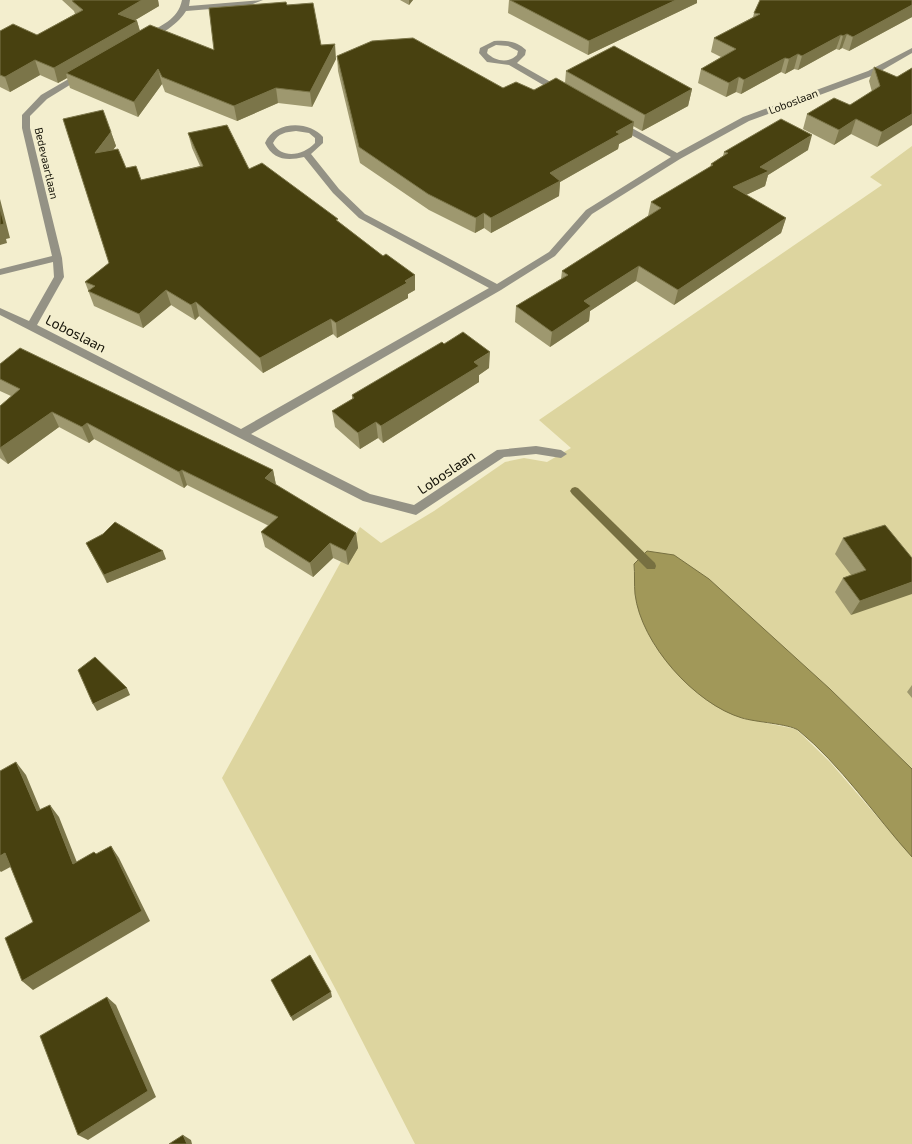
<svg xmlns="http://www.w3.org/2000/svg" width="912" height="1144" font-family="'Exo 2',sans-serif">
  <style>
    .green { fill: #ddd59f }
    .water { fill: #a19859; stroke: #777041 }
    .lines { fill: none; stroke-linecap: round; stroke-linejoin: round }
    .stream { fill: #777041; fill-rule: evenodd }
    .street { fill: #949285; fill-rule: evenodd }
    .wall { fill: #9e986f }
    .shaded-wall { fill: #7b7549 }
    .building { fill: #484110; stroke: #7b7549 }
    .labels { text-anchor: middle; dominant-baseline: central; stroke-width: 5; stroke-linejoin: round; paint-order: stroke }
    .far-street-label { font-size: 11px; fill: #151308; stroke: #f3eece }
    .street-label { font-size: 14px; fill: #151308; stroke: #f3eece }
  </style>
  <rect width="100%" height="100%" fill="#f3eece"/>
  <path class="green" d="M912 146V769L830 689 647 551 634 564 635 595 643 623 655 646 741 718 796 729 830 762 912 857V1144H415L335 988 222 778 360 527 381 543 434 511 505 462 524 458 547 462 571 448 539 420 882 185 870 177Z"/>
  <path class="water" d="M647 551 674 555 709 579 830 689 912 769V857C875 816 841 765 798 730 789 724 755 722 742 718 695 704 641 644 635 594 634 584 635 574 634 564Z"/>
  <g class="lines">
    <path class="stream" d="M575 487 578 488 655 563 656 566 655 569H647L572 494 570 491 572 488Z"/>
    <path class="street" d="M182 0H190L189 6 263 0 248 6 186 11C180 22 157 40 144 39V35C160 26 178 20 182 0Z
      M494 41C506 40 517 41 526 50L525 55 517 63 563 89V93H557L509 65 487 62 479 53 480 48ZM496 45 508 46 518 51 517 55C508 64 495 61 487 53L488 49Z
      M912 48V53L874 75 749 121 680 159 592 214 555 256 501 290 251 434 370 494 414 505 497 450 536 446 561 450 567 454 561 458 536 454 504 457 416 515 363 501 0 315V308L29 321 54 277 53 262 0 275V269L52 256 22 128V115L41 95 79 73 86 75 47 99 30 116V128L62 258 64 277 37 325 241 429 489 288 359 218 333 193 304 157C287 161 273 160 265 143 274 121 309 120 323 137V143L311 154 339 189 365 214 497 284 549 252 586 210 671 157 615 126V122H621L677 153 743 117 868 71ZM296 131 309 133 315 138V143C304 155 282 160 273 143 278 133 286 132 296 131Z"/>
  </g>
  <path class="wall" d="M62 0H158L159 6 135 20 137 21 140 31 214 50 287 5 321 45 336 59 312 107 278 103 237 121 165 92 162 84 138 117 70 88 67 78 58 83 40 75 10 92 0 87V31L37 35 75 14 74 11Z
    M400 0H413L409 5Z
    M509 0H697V3L588 55 508 13Z
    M912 0V17L849 51 842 48 839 50 836 49 798 70 794 69 785 74 781 72 741 94 736 92 726 97 698 83 701 69 721 57 711 52 714 38 753 17 754 13Z
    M337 56 503 88 534 90 565 83 566 71 692 89 688 106 642 131 633 126 632 137 619 144 618 149 560 182 559 196 491 233 484 228 475 233 429 210 360 163 338 71Z
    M874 67 897 77 912 68 877 147 851 134 834 145 803 129 807 114 850 105 872 92 869 81Z
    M111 132 116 146 113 149 126 168 141 180 200 166 192 148 188 133 338 221 383 256 415 275V290L408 294V298L337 338 333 334 263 373 199 316 195 320 171 305 143 328 94 306 85 282 109 263Z
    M808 150 768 175 765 186 746 195 786 218 781 233 674 305 636 281 590 311 589 321 550 347 515 322 516 306 561 279 562 271 648 216 651 202 710 167 711 164 723 156 724 152Z
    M0 364 273 470 276 485 356 533 358 548 348 565 333 558 313 577 265 547 261 532 269 526 187 485 184 488 94 439 89 443 59 427 8 464 0 458V406L11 396 0 391Z
    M489 368 479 375V382L383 443 378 438 360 449 335 427 332 411 352 399V395Z
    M843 538 912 558 851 615 835 592 843 578 851 575 835 554Z
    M86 543 166 559 107 583Z
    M912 685V698L907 692Z"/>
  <path class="shaded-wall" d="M142 0H158L159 6 122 28 118 14Z
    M409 0H413L409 5Z
    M676 0H697V3L588 55 589 41Z
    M912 5V17L849 51 853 37Z
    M137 21 141 35 66 73 67 78 58 83 54 68Z
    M847 34 842 48 839 50 843 36Z
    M841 35 836 49 798 70 802 56Z
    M335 44 336 59 312 107 310 92Z
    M798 54 794 69 785 74 789 59Z
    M785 58 781 72 741 94 744 80Z
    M35 60 40 75 10 92 5 77Z
    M158 69 162 84 138 117 134 102Z
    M739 77 736 92 726 97 729 83Z
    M276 88 278 103 237 121 234 106Z
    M692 89 688 106 642 131 645 115Z
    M912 114V125L877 147 882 132Z
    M856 119 851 134 834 145 839 130Z
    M634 122 632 137 619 144 618 149 560 182 559 196 491 233V218L550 173 616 132Z
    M111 132 116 146 100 168 95 153Z
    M812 135 808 150 768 175 765 186 729 203 733 187 760 167Z
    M0 199 10 238 6 239 7 243 0 245Z
    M484 213V228L475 233 476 218Z
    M786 218 781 233 674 305 678 290Z
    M639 266 636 281 590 311 589 321 550 347 552 332 584 301Z
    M415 275V290L408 294V298L337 338 336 323Z
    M166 290 171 305 143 328 139 314Z
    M196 302 199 316 195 320 191 305Z
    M331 319 333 334 263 373 260 358Z
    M490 352 489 368 479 375V382L383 443 381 426 474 362Z
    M52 412 59 427 8 464 0 448Z
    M376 422 378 438 360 449 358 433Z
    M87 423 94 439 89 443 82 427Z
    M182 470 187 485 184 488 179 472Z
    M273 470 276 485 265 478Z
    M356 533 358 548 348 565 346 551Z
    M330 543 333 558 313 577 310 563Z
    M163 551 166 559 107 583 104 575Z
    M912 582V594L851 615 860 601Z
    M127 688 130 695 97 711 93 704Z
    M16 762 26 775 46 823 37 811Z
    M50 805 59 817 82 875 73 864Z
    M111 846 119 858 150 921 33 990 22 981Z
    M5 853 16 864 1 872 0 871V856Z
    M331 992 332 997 293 1021 291 1017Z
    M107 997 116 1005 156 1097 88 1140 78 1135Z
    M183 1135 191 1140 192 1144H187Z"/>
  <path class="building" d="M74 0H142L118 14 137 21 54 68 35 60 5 77 0 75V31L13 24 37 35 83 10 72 1Z
    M510 0H676L589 41Z
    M760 0H912V5L853 37 847 34 843 36 841 35 802 56 798 54 789 59 785 58 744 80 739 77 729 83 701 69 736 49 714 38 760 14 754 13Z
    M286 2 287 5 313 3 321 45 335 44 310 92 276 88 234 106 162 77 158 69 134 102 66 73 150 25 214 50 209 8Z
    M413 38 503 88 516 82 534 90 556 78 634 122 616 132 620 134 550 173 560 181 491 218 484 213 476 218 428 194 359 147 337 56 372 41Z
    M614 46 692 89 645 115 566 71Z
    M874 67 897 77 912 68V114L882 132 856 119 839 130 807 114 834 98 850 105 880 86Z
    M103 110 111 132 95 153 118 149 126 168 136 166 141 180 203 166 188 133 227 125 249 169 262 163 338 219 336 220 383 256 386 254 415 275 405 281 407 283 336 323 331 319 260 358 196 302 191 305 166 290 139 314 88 291 95 286 85 282 109 263 63 119Z
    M781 119 812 135 760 167 769 171 733 187 786 218 678 290 639 266 584 301 591 306 552 332 516 306 568 275 562 271 661 208 651 202 713 165 711 164 728 153 724 152Z
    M0 208 4 224 0 225Z
    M463 332 490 352 474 362 479 366 381 426 376 422 358 433 332 411 354 398 352 395 442 342 444 344Z
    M20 348 273 470 265 478 356 533 346 551 330 543 310 563 261 532 278 517 182 470 179 472 87 423 82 427 52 412 0 448V406L20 389 0 379V364Z
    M115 522 163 551 104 575 86 543 103 534Z
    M885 525 912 558V582L860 601 843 578 866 570 843 538Z
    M95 657 127 688 93 704 78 670Z
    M16 762 37 811 50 805 73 864 94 852 96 854 111 846 142 911 22 981 5 938 33 922 5 853 0 856V771Z
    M310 955 331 992 291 1017 271 980Z
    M107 997 148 1091 78 1135 40 1036Z
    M183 1135 187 1144H169Z"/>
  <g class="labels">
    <g class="far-street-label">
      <text transform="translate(793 101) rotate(-21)">Loboslaan</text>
      <text transform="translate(47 163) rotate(77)">Bedevaartlaan</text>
    </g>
    <g class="street-label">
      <text transform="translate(76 333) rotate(27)">Loboslaan</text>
      <text transform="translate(446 472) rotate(-34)">Loboslaan</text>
    </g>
  </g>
</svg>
